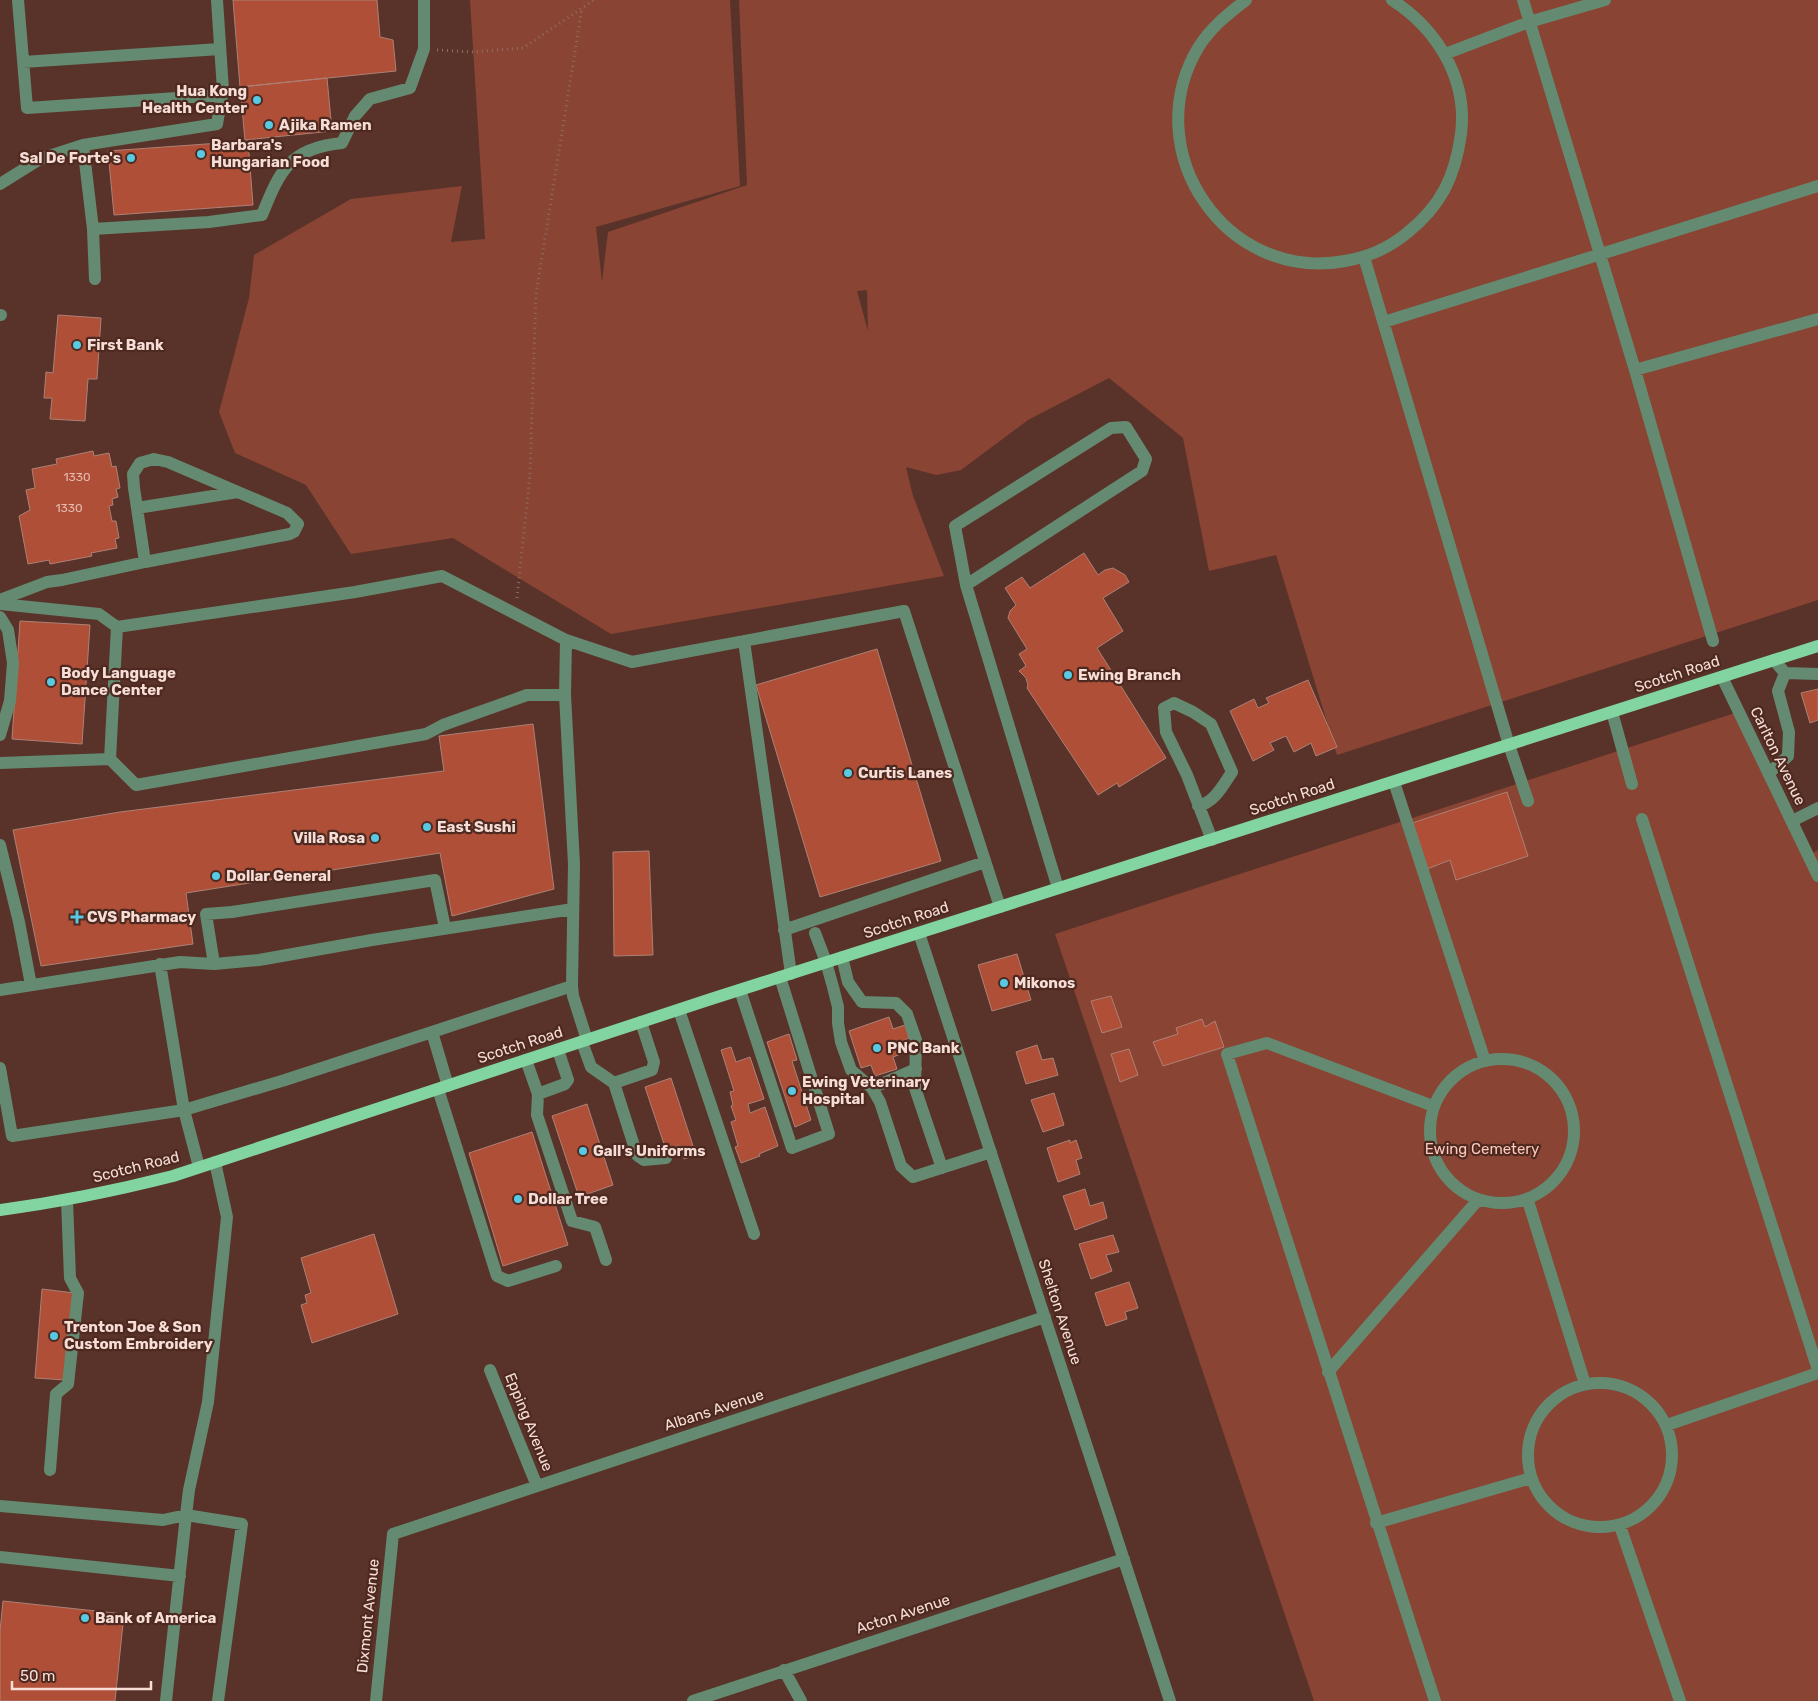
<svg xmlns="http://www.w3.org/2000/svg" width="1818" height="1701" font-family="Rubik,sans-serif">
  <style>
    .green { fill: #894433; fill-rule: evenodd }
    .building { fill: #af4f38; stroke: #ad8175 }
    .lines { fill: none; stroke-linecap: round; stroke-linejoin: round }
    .path { stroke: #8e6d65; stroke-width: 3; stroke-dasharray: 1 4; stroke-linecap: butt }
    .minor { stroke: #648b71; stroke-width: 12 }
    .major { stroke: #82d5a0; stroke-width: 12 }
    .poi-dot { fill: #57c9e2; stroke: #4e2920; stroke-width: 2 }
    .labels { text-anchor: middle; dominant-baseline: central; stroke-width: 4.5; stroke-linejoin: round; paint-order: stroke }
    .number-label { font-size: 12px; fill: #e4baaf }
    .poi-label { font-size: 15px; font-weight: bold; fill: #f6ded7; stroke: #4e2920; text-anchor: start }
    .street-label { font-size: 15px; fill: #f6ded7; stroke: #4e2920 }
    .park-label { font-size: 15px; fill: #fdc8ba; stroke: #4e2920 }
  </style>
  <rect width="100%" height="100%" fill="#59332a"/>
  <path class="green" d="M470 0H730L740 186 596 227 602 282 608 232 747 185 739 0H1818V600L1337 755 1276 555 1209 571 1183 438 1109 378 1028 420 961 470 936 475 906 467 913 496 944 576 611 634 453 538 351 554 306 485 235 453 219 412 249 298 254 255 351 199 462 186 451 242 485 239ZM867 290 868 331 857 291Z
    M1735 713 1804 858 1818 850V1701H1314L1055 934Z"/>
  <path class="building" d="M233 0H377L380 37 393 40 396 71 240 87Z
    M327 78 332 131 245 140 240 87Z
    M248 141 253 205 114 215 108 151Z
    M58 315 101 318 97 379H88L85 421 50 419 52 398H44L46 372 53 373Z
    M93 451 94 456 109 453 112 467 116 466 120 488 116 489 118 497 112 499 113 505 109 506 112 521H116L119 538 115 539 117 548 91 553 92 556 50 564 49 560 28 564 19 516 30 510 26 490 35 488 32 469 57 464 56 459Z
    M1084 553 1098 575 1105 570 1113 568 1125 575 1129 582 1103 598 1123 631 1097 648 1166 758 1119 787 1117 783 1098 795 1027 688 1028 685 1026 678 1019 671 1026 666 1019 654 1027 649 1008 618 1010 611 1016 605 1005 588 1022 577 1030 588Z
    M20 621 90 625 82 744 12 739Z
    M877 649 941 861 820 897 756 685Z
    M1308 680 1337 747 1316 756 1311 743 1294 752 1286 736 1270 743 1274 750 1253 761 1230 711 1254 699 1258 708 1269 703 1266 698Z
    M1818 689V720L1810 723 1801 693Z
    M533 724 554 889 452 916 440 853 186 893 193 944 41 966 13 830 120 812 444 771 439 736Z
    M1507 792 1528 856 1456 880 1450 860 1427 869 1412 823Z
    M649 851 653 955 614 956 613 852Z
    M1017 954 1031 1000 992 1011 978 965Z
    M1111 996 1122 1027 1102 1033 1091 1001Z
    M889 1017 893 1029 905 1025 909 1038 898 1043 901 1054 893 1057 897 1069 875 1076 871 1065 861 1068 849 1031Z
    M1202 1019 1205 1027 1215 1021 1224 1047 1163 1066 1153 1042 1178 1034 1176 1028Z
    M789 1034 797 1060 792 1061 811 1120 795 1127 767 1042Z
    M1037 1045 1042 1060 1053 1058 1058 1075 1026 1084 1016 1052Z
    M731 1047 736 1062 750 1057 764 1099 748 1104 750 1113 765 1107 778 1146 759 1154 760 1156 741 1163 735 1147 738 1146 731 1122 736 1120 731 1106 733 1105 730 1092 734 1091 721 1050Z
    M1129 1049 1138 1075 1120 1082 1111 1054Z
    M671 1078 696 1155 684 1159 679 1145 666 1150 645 1087Z
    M1054 1093 1064 1125 1043 1132 1031 1100Z
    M587 1104 613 1185 579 1197 552 1116Z
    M532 1132 568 1245 503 1266 469 1153Z
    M1070 1140V1143L1076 1140 1082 1158 1076 1160 1080 1174 1058 1182 1047 1148Z
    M1085 1189 1090 1206 1103 1202 1107 1218 1075 1230 1063 1196Z
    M374 1234 398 1314 312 1343 301 1305 307 1303 305 1295 311 1293 301 1258Z
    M1113 1235 1119 1252 1106 1255 1112 1271 1091 1279 1079 1244Z
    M1129 1282 1138 1308 1125 1312 1127 1319 1106 1326 1095 1293Z
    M42 1289 74 1293 65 1380 35 1378Z
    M3 1601 124 1614 115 1701H0V1631Z"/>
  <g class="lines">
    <path class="path" d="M437 50 473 52 523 48 594 0
      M517 598 530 474 536 294 582 8"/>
    <path class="minor" d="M18 0 27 108 222 95
      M1246 0C1228 14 1210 28 1198 48 1137 151 1226 283 1345 261 1368 257 1389 248 1407 233 1441 206 1455 177 1461 134 1468 79 1437 29 1392 0
      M1523 0 1635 370 1713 641
      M1445 54 1529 22 1605 0
      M23 62 220 49
      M83 145 93 229 95 279
      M0 184 40 159 83 145 217 124 223 90 217 0
      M93 229 209 222 262 215C280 170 290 148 342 143L355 116 370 99 410 88 424 49V0
      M1364 257 1509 745 1528 801
      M0 315H1
      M1384 322 1818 186
      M1635 370 1818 319
      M137 508 238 492
      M966 585 1142 471 1146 459 1126 427 1111 428 955 526 966 585 1058 888
      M0 600 47 582 62 580 145 562 290 534 294 532 298 524 287 513 168 462 154 459 140 463 133 474 134 488 145 562
      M0 604 99 614 117 627 355 592 442 576 566 640 565 695 574 864 572 986
      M0 617 8 630 13 663 10 701 0 735
      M566 640 632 662 904 611 1000 907
      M744 641 791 974
      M1774 660 1785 673 1818 674
      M1722 677 1818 876
      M1612 712 1632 784
      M110 759 117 627
      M0 763 110 759 136 785 426 734 443 725 527 695H565
      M1769 773 1788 756 1789 732 1778 691 1785 673
      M1394 782 1485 1061
      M1198 806C1215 802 1223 785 1232 772L1211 724 1193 712 1174 703 1164 708 1166 732 1187 775 1212 840
      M1642 819 1818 1370
      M1792 821 1818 808
      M0 845 19 922 31 985
      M784 930 985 862
      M815 933 826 962 833 987 838 1007V1023L841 1042 851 1070 872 1088 880 1102 901 1166 913 1177 991 1152
      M919 933 1170 1701
      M842 957 848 982 862 1002 896 1003 907 1014 916 1040 915 1088 942 1168
      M160 964 184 1110 285 1080 432 1032 448 1086
      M214 964 206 914 232 912 435 880 445 928
      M0 990 180 962 214 964 259 960 372 940 573 909
      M740 990 792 1148 829 1134 780 977
      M679 1010 754 1234
      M432 1032 572 986 573 996 587 1040
      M582 1042 591 1067 614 1083 652 1070 654 1062 641 1022
      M1430 1131a72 72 0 1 1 144 0a72 72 0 1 1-144 0Z
      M526 1060 538 1094 565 1084 568 1080 558 1050
      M0 1068 12 1136 184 1110 199 1167
      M614 1083 637 1155 644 1160 666 1158
      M872 1088 916 1069
      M438 1089 497 1276 508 1281 556 1266
      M538 1094 537 1115 572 1221 595 1227 606 1260
      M1433 1106 1267 1043 1227 1054 1435 1701
      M215 1162 227 1217 208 1402 189 1490 186 1515 242 1524 218 1701
      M1528 1201 1585 1384
      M490 1370 537 1486
      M1328 1372 1478 1200
      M1528 1455a72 72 0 1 1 144 0a72 72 0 1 1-144 0Z
      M1667 1425 1818 1373
      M50 1470 56 1394 68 1384 78 1293 70 1278 67 1200
      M0 1506 163 1520 186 1515 166 1701
      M1376 1523 1531 1478
      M1620 1526 1680 1701
      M0 1557 180 1576
      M784 1670 801 1701
      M376 1701 393 1534 1045 1317
      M693 1701 1124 1559"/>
    <path class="major" d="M0 1210C60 1202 114 1191 173 1176L711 999 1818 646"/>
  </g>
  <g class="poi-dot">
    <circle cx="257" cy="100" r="5"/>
    <circle cx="269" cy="125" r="5"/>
    <circle cx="201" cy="154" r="5"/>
    <circle cx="131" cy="158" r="5"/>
    <circle cx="77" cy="345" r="5"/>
    <circle cx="1068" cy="675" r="5"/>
    <circle cx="51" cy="682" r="5"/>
    <circle cx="848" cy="773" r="5"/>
    <circle cx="427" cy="827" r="5"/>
    <circle cx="375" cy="838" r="5"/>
    <circle cx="216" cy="876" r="5"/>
    <path d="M74.5 909.5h5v5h5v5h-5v5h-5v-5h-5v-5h5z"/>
    <circle cx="1004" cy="983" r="5"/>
    <circle cx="877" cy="1048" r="5"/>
    <circle cx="792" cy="1091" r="5"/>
    <circle cx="583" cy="1151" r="5"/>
    <circle cx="518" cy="1199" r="5"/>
    <circle cx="54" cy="1336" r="5"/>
    <circle cx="85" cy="1618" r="5"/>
  </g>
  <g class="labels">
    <g class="number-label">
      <text x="77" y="477">1330</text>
      <text x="69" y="508">1330</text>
    </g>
    <g class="poi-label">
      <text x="247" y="91" text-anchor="end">Hua Kong<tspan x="247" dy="17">Health Center</tspan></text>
      <text x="279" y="125">Ajika Ramen</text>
      <text x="211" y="145">Barbara's<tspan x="211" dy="17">Hungarian Food</tspan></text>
      <text x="121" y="158" text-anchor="end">Sal De Forte's</text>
      <text x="87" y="345">First Bank</text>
      <text x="61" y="673">Body Language<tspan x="61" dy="17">Dance Center</tspan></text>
      <text x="1078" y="675">Ewing Branch</text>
      <text x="858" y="773">Curtis Lanes</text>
      <text x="437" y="827">East Sushi</text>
      <text x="365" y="838" text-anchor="end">Villa Rosa</text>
      <text x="226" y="876">Dollar General</text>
      <text x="87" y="917">CVS Pharmacy</text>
      <text x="1014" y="983">Mikonos</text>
      <text x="887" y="1048">PNC Bank</text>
      <text x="802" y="1082">Ewing Veterinary<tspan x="802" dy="17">Hospital</tspan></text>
      <text x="593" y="1151">Gall's Uniforms</text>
      <text x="528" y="1199">Dollar Tree</text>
      <text x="64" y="1327">Trenton Joe &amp; Son<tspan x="64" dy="17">Custom Embroidery</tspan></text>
      <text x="95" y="1618">Bank of America</text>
    </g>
    <g class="street-label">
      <text transform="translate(1677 674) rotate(-18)">Scotch Road</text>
      <text transform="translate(1778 756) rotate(64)">Carlton Avenue</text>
      <text transform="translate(1292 797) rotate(-18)">Scotch Road</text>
      <text transform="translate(906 920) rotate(-18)">Scotch Road</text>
      <text transform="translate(520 1045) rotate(-18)">Scotch Road</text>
      <text transform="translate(136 1167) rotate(-14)">Scotch Road</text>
      <text transform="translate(1060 1312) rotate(72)">Shelton Avenue</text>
      <text transform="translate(714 1410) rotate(-18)">Albans Avenue</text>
      <text transform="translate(529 1422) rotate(68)">Epping Avenue</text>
      <text transform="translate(903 1614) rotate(-18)">Acton Avenue</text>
      <text transform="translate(368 1616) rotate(-84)">Dixmont Avenue</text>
    </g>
    <g class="park-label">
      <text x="1482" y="1149">Ewing Cemetery</text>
    </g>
  </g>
  <path d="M12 1681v8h139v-8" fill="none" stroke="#f6ded7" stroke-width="2.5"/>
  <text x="20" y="1681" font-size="15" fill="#f6ded7" stroke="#4e2920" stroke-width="4" paint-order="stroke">50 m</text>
</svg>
